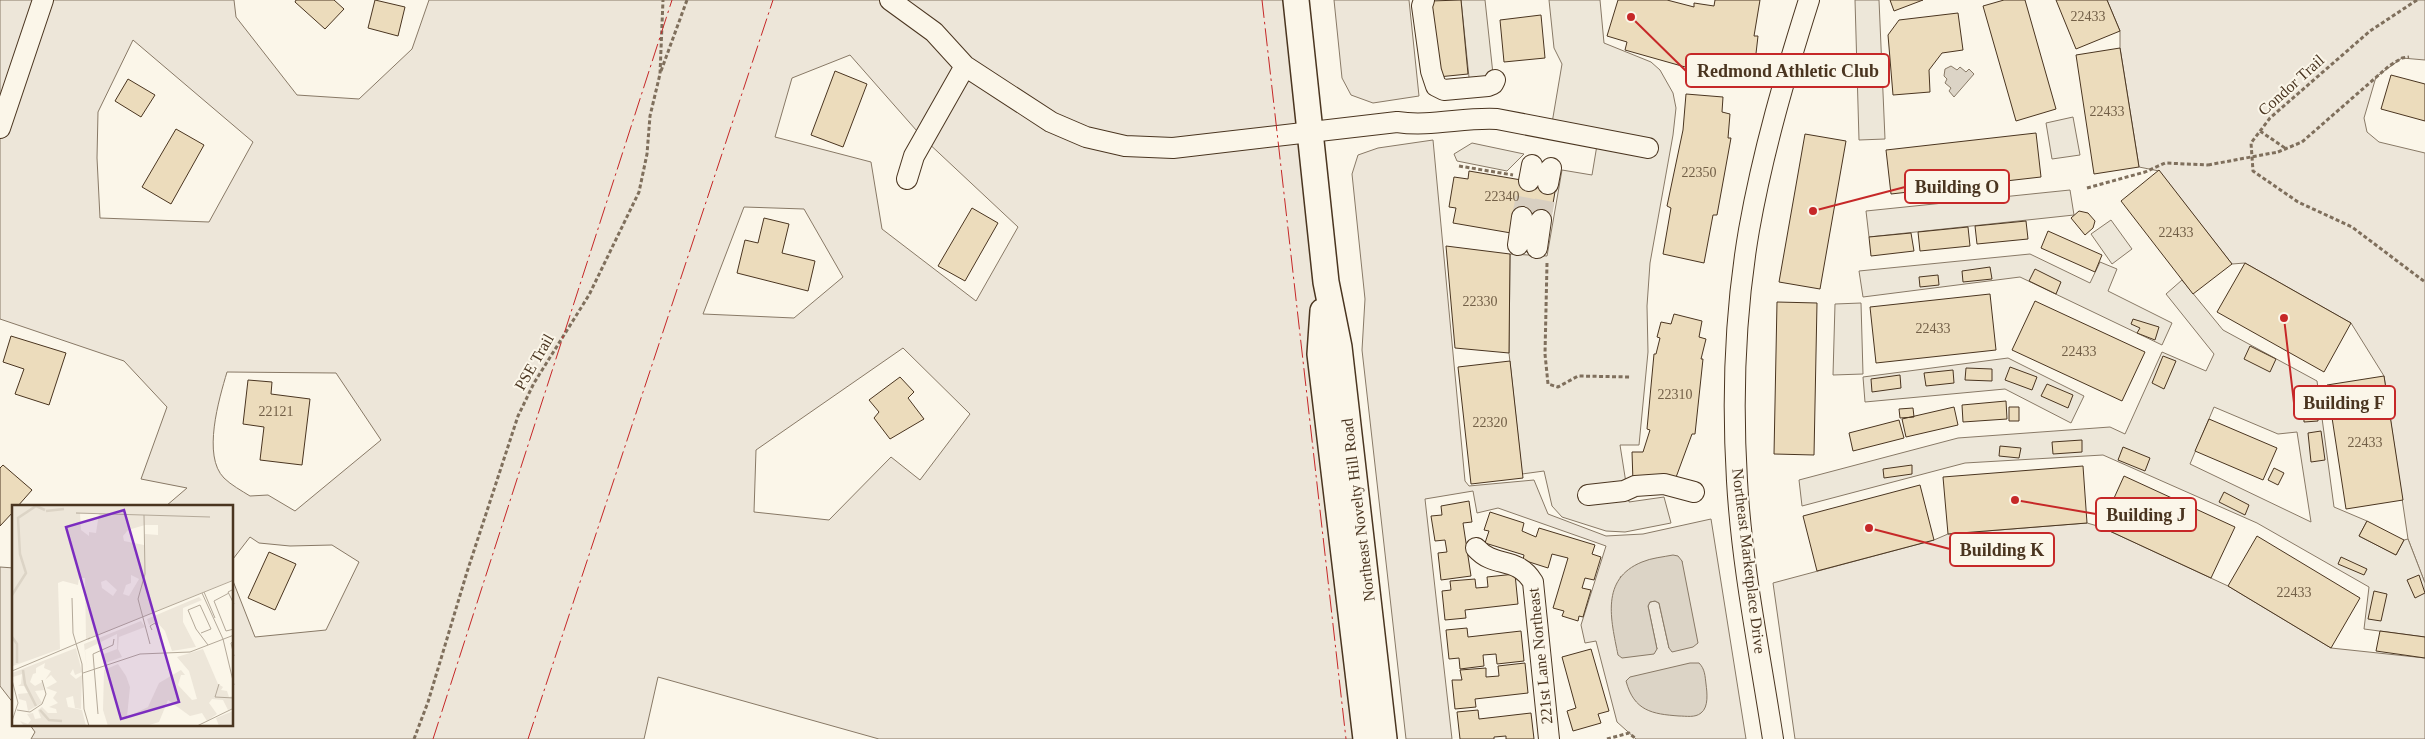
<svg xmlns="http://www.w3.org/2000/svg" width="2425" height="739" font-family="'Times New Roman',serif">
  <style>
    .green { fill: #ede6d9; stroke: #887966; fill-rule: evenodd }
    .parking { fill: #ede7d9; stroke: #887966; fill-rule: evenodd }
    .water { fill: #dcd4c6; stroke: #887966 }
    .building { fill: #ecdcbc; stroke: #4a3520 }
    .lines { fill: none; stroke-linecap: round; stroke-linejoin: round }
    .minor-tunnel { stroke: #d8cfc1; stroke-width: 20; stroke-dasharray: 20 10; stroke-linecap: butt }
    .minor-casing { stroke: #4a3520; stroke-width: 22 }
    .major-casing { stroke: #4a3520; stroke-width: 28 }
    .path { stroke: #7f6f5c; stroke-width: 3; stroke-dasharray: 4 2.5; stroke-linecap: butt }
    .minor { stroke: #fbf6e9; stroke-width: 20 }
    .major { stroke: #fbf6e9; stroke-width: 25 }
    .path-bridge { stroke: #7f6f5c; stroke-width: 3; stroke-dasharray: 4 2.5; stroke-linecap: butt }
    .power { stroke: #c62828; stroke-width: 1; stroke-dasharray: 18 4 2.5 4; stroke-linecap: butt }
    .labels { text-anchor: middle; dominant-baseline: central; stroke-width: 4; stroke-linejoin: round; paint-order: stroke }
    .number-label { font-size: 14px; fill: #725f47 }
    .street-label { font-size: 16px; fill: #4a3520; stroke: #fbf6e9 }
    .inset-river { fill: none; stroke: #dcd4c6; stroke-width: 2.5 }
    .inset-road { fill: none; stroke: #b4a999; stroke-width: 1 }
    .view { fill: #7b2cbf; fill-opacity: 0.15; stroke: #7b2cbf; stroke-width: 2.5 }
    .inset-edge { fill: none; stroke: #4a3520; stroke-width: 2.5 }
    .leader { fill: none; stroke: #c62828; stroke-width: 2 }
    .callout-dot { fill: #c62828; stroke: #fbf6e9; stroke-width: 2 }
    .callout { fill: #fbf6e9; stroke: #c62828; stroke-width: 2 }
    .callout-label { font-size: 18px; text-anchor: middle; font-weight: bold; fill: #4a3520 }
  </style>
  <rect width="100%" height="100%" fill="#fbf6e9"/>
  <path class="green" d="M0 0H234L236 17 297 95 359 99 412 49 429 0H1295L1366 739H879L658 677 644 739H31L35 732 30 725H232L233 581 255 637 326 630 359 562 332 545 290 546 259 543 250 537 233 559 232 507 166 506 187 488 141 479 167 407 124 361 0 319ZM133 40 253 142 209 222 100 218 97 158 98 112ZM850 55 924 139 1018 227 976 301 882 229 871 162 775 137 792 78ZM744 207 804 209 843 277 794 318 703 314ZM903 348 970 414 920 480 891 457 829 520 754 512 756 450ZM227 372 336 373 381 440 295 511 268 495 250 496C242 491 231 485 224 478 202 456 219 399 227 372Z
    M1334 0H1409L1419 96 1373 103 1351 95 1342 78Z
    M2107 0H2425V60L2402 58 2376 77 2364 118 2367 132 2379 142 2425 153V583L2408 539 2384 376 2351 323 2245 263 2232 264 2159 171 2139 167 2120 48V31Z
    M1433 140 1465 481 1469 486 1534 480 1548 514 1606 536 1643 534 1711 519 1746 739H1636L1617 722 1596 641 1585 643 1581 625 1606 546 1498 508 1477 513 1473 491 1425 499 1452 739H1406L1362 350 1365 299 1352 174 1358 155 1378 148ZM1682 561 1669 648 1659 603 1655 601 1650 602 1648 606 1657 649 1620 577Z
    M2087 523 2101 527 2228 586 2331 648 2425 658V739H1795L1773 583 1934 540 1948 534Z
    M0 567 14 568V704L0 686Z"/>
  <path class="parking" d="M1461 0H1485L1493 74 1470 87Z
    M1549 0H1600L1604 43 1651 62 1660 70 1673 93 1676 108 1673 135 1650 263 1647 306 1648 352 1639 445H1620L1629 502 1664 497 1671 523 1625 532 1606 531 1562 517 1552 506 1544 471 1522 474 1509 353 1510 254 1547 256 1562 170 1592 175 1598 139 1551 129 1562 64 1554 48Z
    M1855 0H1879L1885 139 1859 140Z
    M2073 117 2080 155 2052 159 2046 123Z
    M1472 143 1524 154 1507 171 1457 161 1454 154Z
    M2070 190 2074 215 1869 237 1866 211Z
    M2111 220 2132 249 2112 264 2091 234Z
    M2030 254 2090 283 2100 262 2117 269 2108 291 2172 323 2162 345 2020 277 1863 297 1859 271Z
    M2182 280 2223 330 2317 381 2334 507 2367 521 2359 536 2396 555 2404 540 2408 539 2425 583V637L2364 629 2369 587 2257 523 2103 455 1965 463 1802 506 1799 480 1958 438 2110 427 2125 434 2162 352 2206 371 2214 354 2166 294ZM2214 407 2278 434 2297 432 2311 522 2190 464Z
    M1861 303 1863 374 1833 375 1835 304Z
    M2008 358 2084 396 2071 423 2005 389 1865 402 1863 377Z"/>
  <path class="water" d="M1951 66 1957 70 1960 67 1966 72 1969 69 1974 74 1954 97 1949 91 1951 88 1945 83 1947 79 1944 76 1945 69Z
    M1673 555 1678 556 1682 561 1698 643 1693 647 1672 652 1669 648 1659 603 1655 601 1650 602 1648 606 1657 649 1654 654 1622 658 1618 655C1611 620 1600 579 1642 562 1651 558 1663 557 1673 555Z
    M1690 663H1699C1705 669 1705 676 1706 684 1707 692 1709 707 1701 713 1695 718 1686 716 1679 716 1652 714 1634 711 1626 681L1630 677Z"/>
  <path class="building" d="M296 0H334L344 9 325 29 295 2Z
    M375 0 405 7 398 36 368 28Z
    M1461 0 1468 74 1438 77 1430 1Z
    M1618 0H1667L1694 7V3L1714 6 1715 0H1760L1754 36H1758L1754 71 1712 66 1710 74 1625 50 1627 42 1607 36Z
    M1890 0H1923L1894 11Z
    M2004 0H2025L2056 109 2016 121 1983 6Z
    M2056 0H2107L2120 31 2076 49Z
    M1958 13 1963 50 1942 53 1929 70 1930 92 1893 95 1888 35 1899 20Z
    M1541 15 1545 58 1504 62 1500 20Z
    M2120 48 2139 167 2094 174 2076 55Z
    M835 71 867 84 843 147 811 135Z
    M2391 75 2425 84V121L2381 109Z
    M128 79 155 95 141 117 115 101Z
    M1686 94 1723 97 1722 112 1730 114 1728 138H1731L1717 215H1713L1704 263 1663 254 1671 208 1667 206 1683 130Z
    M176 129 204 145 171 204 142 187Z
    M2036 133 2041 177 1891 194 1886 150Z
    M1805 134 1846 141 1820 289 1779 282Z
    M2159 170 2232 264 2193 294 2121 201Z
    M1469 171 1556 186 1550 221 1511 233 1453 223 1456 208 1449 207 1454 177 1468 179Z
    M972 208 998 223 965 281 938 266Z
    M2079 211 2088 213 2095 221 2093 228 2085 235 2071 218Z
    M764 218 789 224 782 253 815 261 808 291 737 273 745 240 758 243Z
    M2026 221 2028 239 1977 244 1975 226Z
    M1968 227 1970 246 1920 251 1918 232Z
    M2048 231 2102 255 2095 272 2041 248Z
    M1911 233 1914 251 1871 256 1869 237Z
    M1446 246 1510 254 1509 353 1455 348Z
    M2245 263 2351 323 2324 372 2217 312Z
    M1990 267 1992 279 1963 282 1962 271Z
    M2035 269 2061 282 2056 294 2029 281Z
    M1938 275 1939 285 1920 287 1919 277Z
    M1990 294 1996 350 1876 363 1870 307Z
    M2035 301 2145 352 2122 401 2012 350Z
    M1777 302 1817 303 1814 455 1774 454Z
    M1674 314 1702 321 1699 337 1706 339 1701 359H1703L1695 434H1692L1675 480 1633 482 1632 452H1643L1650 430 1647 429 1654 354H1656L1660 338 1657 337 1661 322 1671 324Z
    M2133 319 2159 327 2155 340 2137 333 2140 328 2131 324Z
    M11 336 66 353 49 405 15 394 24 369 3 362Z
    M2250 346 2276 359 2270 372 2244 359Z
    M2163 356 2176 361 2164 389 2152 383Z
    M1510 361 1523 478 1471 484 1458 367Z
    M2010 367 2037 377 2032 390 2005 380Z
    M1966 368 1992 369V381L1965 380Z
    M1953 370 1954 383 1926 386 1924 373Z
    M1900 375 1901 388 1872 392 1871 379Z
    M2384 376 2403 500 2346 509 2327 385Z
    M900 377 914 392 908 398 924 419 890 439 874 418 879 412 869 400Z
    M248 380 272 382 271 394 310 399 302 465 260 460 264 427 243 424Z
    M2047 384 2073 395 2068 408 2041 396Z
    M2303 392H2317L2318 421 2304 422Z
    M2006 401 2007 419 1963 422 1962 405Z
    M1954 407 1958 425 1906 437 1902 419Z
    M2009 407H2019V421H2009Z
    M1913 408 1914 417 1900 418 1899 409Z
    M2209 419 2277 448 2263 480 2195 451Z
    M1899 420 1904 438 1853 451 1849 433Z
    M2321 431 2325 460 2311 462 2308 433Z
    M2082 440V452L2053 454 2052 442Z
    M2000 446 2021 448 2019 458 1999 456Z
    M2123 447 2150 458 2145 471 2118 460Z
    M3 465 32 490 17 507H14V511L0 526V468Z
    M1912 465V474L1884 478 1883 469Z
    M2083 466 2087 523 1948 534 1943 477Z
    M2274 468 2284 473 2278 485 2268 480Z
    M2124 476 2235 527 2211 578 2101 527Z
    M1920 485 1934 540 1817 571 1803 516Z
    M2224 492 2249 505 2245 515 2219 502Z
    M1469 501 1472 522 1463 523 1471 576 1441 580 1438 553 1447 552 1445 540 1435 541 1431 516 1442 515 1441 506Z
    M1490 512 1524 523 1522 531 1536 537 1539 528 1595 545 1592 554 1601 557 1594 580 1585 578 1582 588 1591 590 1583 617 1579 616 1578 621 1562 616 1564 611 1553 608 1568 558 1552 554 1548 568 1523 560 1524 555 1485 543 1489 531 1484 530Z
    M2367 521 2404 540 2396 555 2359 536Z
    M2257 536 2360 598 2331 648 2228 586Z
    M269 552 296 564 275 610 248 598Z
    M2341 557 2367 569 2364 575 2338 564Z
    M1515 574 1518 604 1465 610 1466 618 1445 620 1442 591 1451 590 1450 581 1475 579 1476 588 1488 587 1487 577Z
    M2419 575 2425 593 2415 598 2407 580Z
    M2374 591 2387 594 2381 621 2368 619Z
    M1467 628 1468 637 1521 631 1524 661 1497 664 1496 654 1483 655 1484 666 1460 669 1459 658 1449 659 1446 630Z
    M2380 631 2425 637V658L2376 651Z
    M1591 649 1609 711 1598 714 1601 723 1573 731 1567 711 1576 708 1562 657Z
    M1525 663 1528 693 1475 699 1476 707 1455 709 1452 680H1462L1460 670 1486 668V677L1499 676 1498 666Z
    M1478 710 1479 719 1531 713 1534 739H1506V736L1494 737V739H1460L1457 712Z"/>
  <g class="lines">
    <path class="minor-tunnel" d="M1522 217 1529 181
      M1541 220 1548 184"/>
    <defs>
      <path id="minor" d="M890 0 934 32 965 66 1051 122 1086 137 1125 146 1173 148 1397 122C1431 127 1464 117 1497 119L1648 148
        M1424 0 1422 6 1431 71 1436 86 1444 90 1488 86 1493 84 1495 80
        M0 128 43 0
        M907 179 914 156 965 66
        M1529 181 1532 165
        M1548 184 1551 168
        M1518 245 1522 217
        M1537 248 1541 220
        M1588 495 1624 491 1635 486 1664 484 1694 492
        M1476 548C1495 569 1516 555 1533 582L1549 739
        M1773 739C1760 654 1742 568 1737 481 1732 398 1735 312 1749 230 1763 151 1785 76 1809 0"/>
      <path id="major" d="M1296 0 1326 282 1339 347 1384 739
        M1323 311 1320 354 1366 739"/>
    </defs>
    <use href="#minor" class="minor-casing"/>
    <use href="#major" class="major-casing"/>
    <path class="path" d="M2417 0 2370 31 2270 118 2251 143 2253 171 2298 202 2352 227 2425 282
      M661 71 687 0
      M2260 131 2285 148
      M2278 152 2302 142 2389 66 2402 58 2409 57
      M1459 166 1513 175
      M2087 188 2145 172 2165 163 2208 165
      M1547 263 1545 354 1548 384 1558 387 1578 376 1630 377
      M414 739 428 702 467 572 518 416 534 383 589 295 639 192 647 154 650 116 660 74 663 0
      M1607 739 1629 733 1636 739"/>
    <use href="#minor" class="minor"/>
    <use href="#major" class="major"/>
    <path class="path-bridge" d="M2208 165 2278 152"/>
    <path class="power" d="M1262 0 1346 739
      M433 739 672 0
      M528 739 773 0"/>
  </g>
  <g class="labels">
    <g class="number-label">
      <text x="2088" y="16">22433</text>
      <text x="2107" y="111">22433</text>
      <text x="1699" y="172">22350</text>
      <text x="1502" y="196">22340</text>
      <text x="2176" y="232">22433</text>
      <text x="1480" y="301">22330</text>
      <text x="1933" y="328">22433</text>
      <text x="2079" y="351">22433</text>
      <text x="1675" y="394">22310</text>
      <text x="276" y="411">22121</text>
      <text x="1490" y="422">22320</text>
      <text x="2365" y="442">22433</text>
      <text x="2294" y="592">22433</text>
    </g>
    <g class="street-label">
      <text transform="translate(2291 85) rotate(-42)">Condor Trail</text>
      <text transform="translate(534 362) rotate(-60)">PSE Trail</text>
      <text transform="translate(1358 510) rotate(-97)">Northeast Novelty Hill Road</text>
      <text transform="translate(1749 561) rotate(83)">Northeast Marketplace Drive</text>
      <text transform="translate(1540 656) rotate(-96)">221st Lane Northeast</text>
    </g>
  </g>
  <g transform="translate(12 505)">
    <rect width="221" height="221" fill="#fbf6e9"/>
    <path d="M0 0H221V75L74 135 73 73H67L66 80 51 76 46 78 48 144 1 161ZM68 8H87L84 28 77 27V31L69 25ZM133 20H146V30L133 29 132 40 112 36 111 31 116 25ZM119 70 127 74 117 91 111 89 114 80 119 78ZM94 75 105 85 101 91 90 83 89 77ZM187 92 190 95 171 103V117L184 142 160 146 153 126 144 116 137 120 135 114ZM129 116 133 122 107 132 106 144 110 152 91 159 92 149 105 144V129L73 145 75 165 72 139ZM64 143 70 167 63 170 61 164 58 169 64 174 70 170 69 204 63 203 61 191 54 193 56 202 70 205 74 221H12L8 216 16 219 19 215 15 209 21 208 23 214 29 213 26 205 30 202 36 208H45L44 204 37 202 46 198 41 193 45 187 34 183 45 177 39 170 33 175 39 166 32 163 33 158 24 163V168L21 169 18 177 23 181 30 177 32 185 23 186 30 198 16 206 14 196 7 194 6 189 16 188 12 181H6L9 179 10 169 1 172 0 168ZM191 144 206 179 211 182 209 185 215 186 217 192 221 191V203L216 205 211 195 200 194 197 198 205 209 195 216 190 208 178 211 156 195 147 217 134 221H96L91 205 92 165 106 159 114 171 118 182 115 212 136 202 147 178 169 165 173 170H169L166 180 180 195 185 194 177 166 165 152ZM221 206V221H207L204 213Z" fill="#ede6d9" fill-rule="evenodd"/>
    <path class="inset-river" d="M34 6 52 4M0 90 14 68 8 49 6 13 24 1 33 5M0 132 5 139V158M11 165 13 179 24 201M28 205 37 215 50 216"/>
    <path class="inset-road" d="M64 8 198 12M132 10 133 69 126 94 138 139M222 84 216 87 222 99M192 87 203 113M190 88 211 134 222 180M217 88 202 96 214 126 222 124M60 93 61 128 70 159 72 204 77 221M140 125 138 121 143 118 146 123M189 128 199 124 188 100 176 105 184 124 196 140M76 134 222 75M222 136 219 138 222 151M0 166 78 133M71 168 128 149 178 147 222 130M0 175 6 198 0 216M207 179 203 192 222 193M5 205 18 207 30 199 34 189 30 175M86 209 81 149 101 140 102 134M185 221 222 203"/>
    <path class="view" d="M112 5 167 197 109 214 54 22Z"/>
    <rect width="221" height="221" class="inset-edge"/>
  </g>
  <path class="leader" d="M1631 17L1686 71M1813 211L1905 187M2284 318L2294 403M2015 500L2096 514M1869 528L1950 549"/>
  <g class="callout-dot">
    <circle cx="1631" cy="17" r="5"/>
    <circle cx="1813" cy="211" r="5"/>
    <circle cx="2284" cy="318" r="5"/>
    <circle cx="2015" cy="500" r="5"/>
    <circle cx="1869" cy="528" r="5"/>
  </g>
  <g class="callout">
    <rect x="1686" y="54" width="203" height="33" rx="5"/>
    <rect x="1905" y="170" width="104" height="33" rx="5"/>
    <rect x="2294" y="386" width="101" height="33" rx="5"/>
    <rect x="2096" y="498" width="100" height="33" rx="5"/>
    <rect x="1950" y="533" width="104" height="33" rx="5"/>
  </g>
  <g class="callout-label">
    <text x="1788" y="77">Redmond Athletic Club</text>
    <text x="1957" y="193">Building O</text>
    <text x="2344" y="409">Building F</text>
    <text x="2146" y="521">Building J</text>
    <text x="2002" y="556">Building K</text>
  </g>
</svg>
